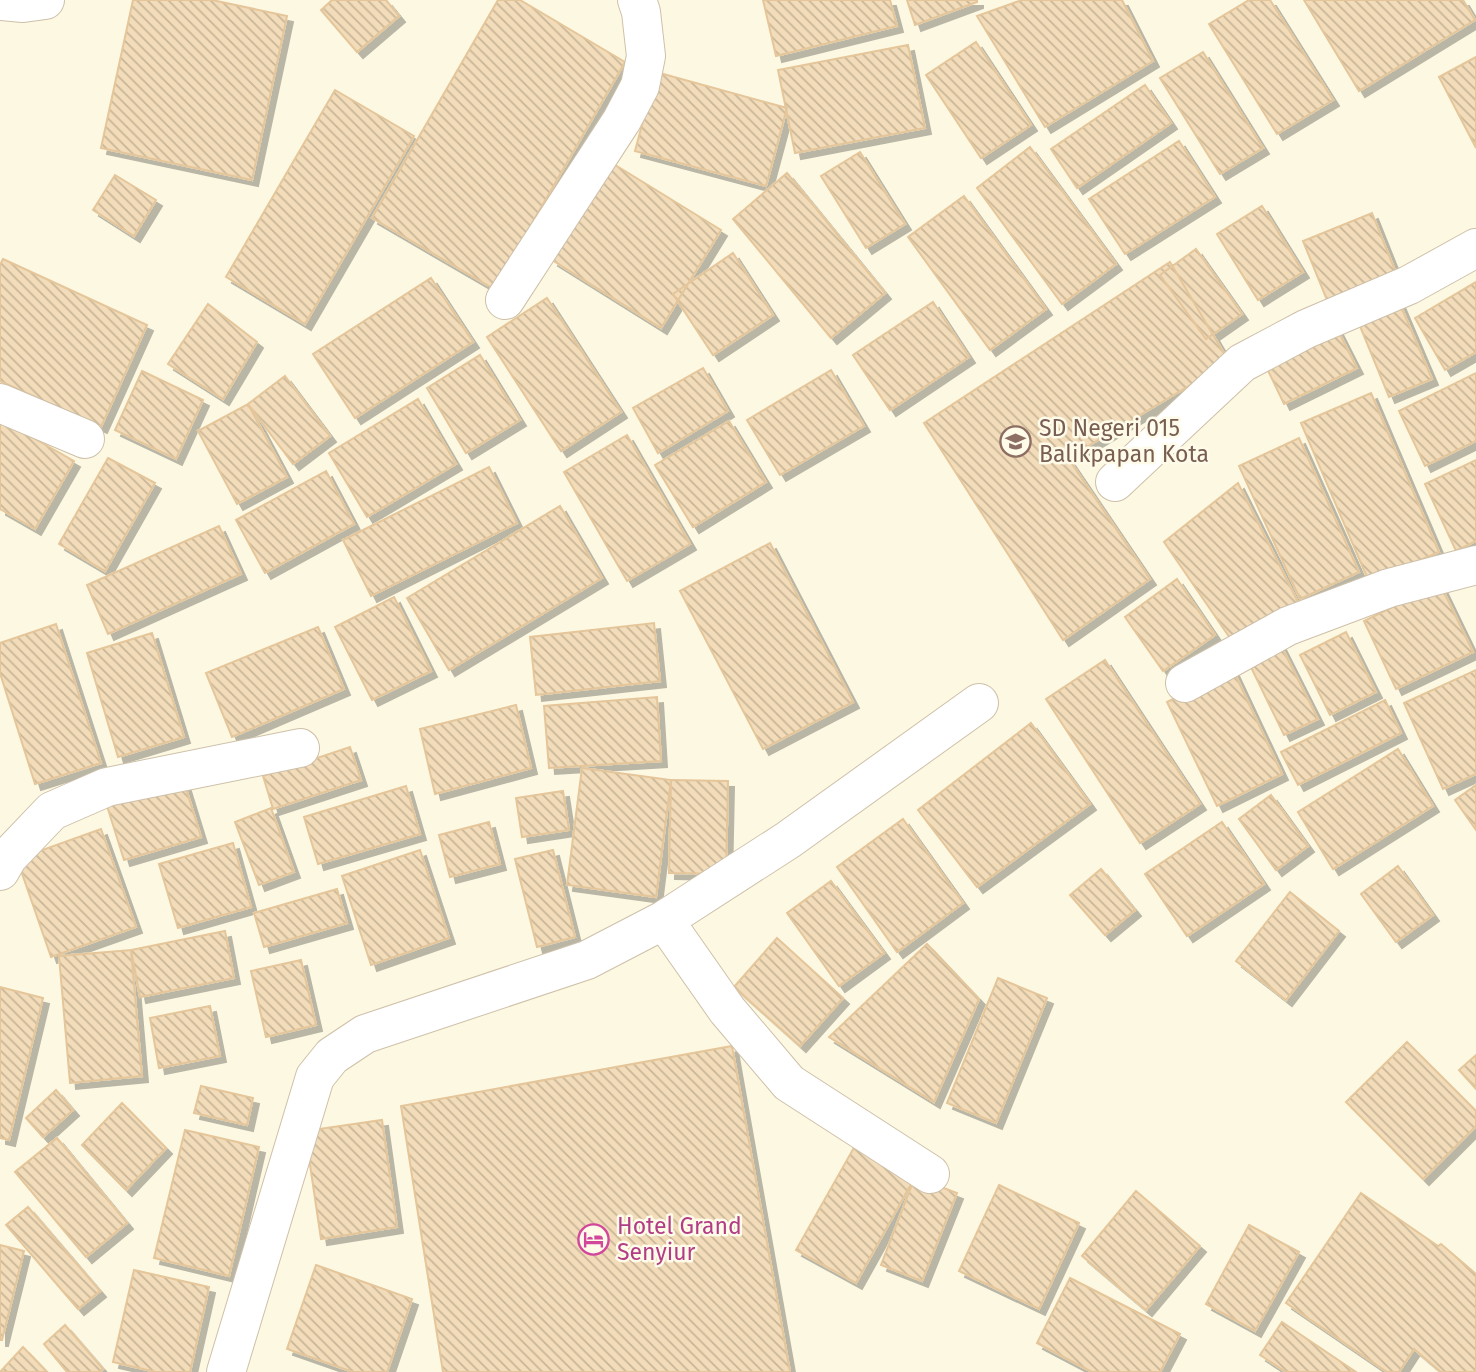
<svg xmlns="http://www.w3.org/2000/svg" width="1476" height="1372" font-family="'Fira Sans',sans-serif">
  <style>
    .building { fill: url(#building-back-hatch); stroke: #e5c69a; stroke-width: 2; filter: url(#shadow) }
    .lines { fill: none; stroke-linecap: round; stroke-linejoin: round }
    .minor-casing { stroke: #cec0a9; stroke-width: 40 }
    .minor { stroke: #fff; stroke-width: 38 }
    .labels { text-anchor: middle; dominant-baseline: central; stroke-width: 5; stroke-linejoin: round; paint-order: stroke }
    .education-label { font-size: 23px; fill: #785e54; stroke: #fffbe9; text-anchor: start }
    .hotel-label { font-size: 23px; fill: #b23c85; stroke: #fffbe9; text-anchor: start }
  </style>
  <defs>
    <pattern id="building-back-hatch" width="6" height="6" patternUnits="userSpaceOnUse" patternTransform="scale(1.75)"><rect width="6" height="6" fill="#f2dcb9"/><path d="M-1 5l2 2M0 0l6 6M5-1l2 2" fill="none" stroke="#c9b698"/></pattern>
    <filter id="shadow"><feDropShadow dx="6" dy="6" stdDeviation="0" flood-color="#0004"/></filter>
  </defs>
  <rect width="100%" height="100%" fill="#fdf8e2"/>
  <path class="building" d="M133 0H212L287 16 252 180 101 148Z
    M332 0H386L399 16 357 52 321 10Z
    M498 0H520L625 62 494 289 372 218Z
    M763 0H890L897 26 776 56Z
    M907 0H977V2L915 25Z
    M1022 0H1122L1153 61 1045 127 977 16Z
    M1249 0H1270L1333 100 1277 134 1209 24Z
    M1304 0H1463L1475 20 1359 91Z
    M976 42 1031 125 981 158 926 75Z
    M908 45 925 128 795 153 778 70Z
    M1203 52 1263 148 1220 174 1160 78Z
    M1476 57V148L1439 77Z
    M656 72 787 108 766 186 635 151Z
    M1145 85 1171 123 1077 188 1051 149Z
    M335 90 414 136 305 324 226 277Z
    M1179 141 1215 197 1125 254 1089 199Z
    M1030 147 1116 264 1062 304 977 188Z
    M860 152 905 224 866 248 821 176Z
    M612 163 721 230 661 328 552 260Z
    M787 173 885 293 831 338 733 219Z
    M115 175 156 200 134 236 93 210Z
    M964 196 1046 309 990 350 908 237Z
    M1262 206 1303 272 1258 300 1217 234Z
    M1372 213 1398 278 1329 305 1303 241Z
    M1196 249 1242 314 1206 339 1160 275Z
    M733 253 773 315 713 355 673 294Z
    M3 259 147 325 101 427 0 381V265Z
    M1170 262 1229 362 1068 458 1150 579 1063 640 924 423Z
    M431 278 473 342 355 418 313 354Z
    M1476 282V352L1445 370 1415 318Z
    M1397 297 1432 379 1389 397 1355 314Z
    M547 298 621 412 561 451 487 337Z
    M933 302 969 357 890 410 853 355Z
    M208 304 257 342 223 399 168 364Z
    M1334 323 1357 368 1284 404 1262 358Z
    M480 355 520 420 466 453 427 388Z
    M703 368 728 411 658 453 633 408Z
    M831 370 864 426 780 475 747 420Z
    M142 371 203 400 176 459 115 430Z
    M1476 373V441L1425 466 1399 411Z
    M285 376 330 436 293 464 248 404Z
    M1371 393 1439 552 1369 582 1301 423Z
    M418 399 456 464 367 517 329 453Z
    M248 404 287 477 237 504 198 431Z
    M0 419 74 461 35 529 0 509Z
    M729 421 766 482 693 527 655 465Z
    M627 435 690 544 627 581 564 472Z
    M1299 438 1359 572 1300 599 1239 466Z
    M108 458 155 483 105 571 59 544Z
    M1476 460V541L1456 551 1425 484Z
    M489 467 517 523 371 596 343 540Z
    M326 471 354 524 265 573 236 520Z
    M1238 483 1298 602 1232 641 1164 542Z
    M560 506 602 578 449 670 407 598Z
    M219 526 241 574 108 634 87 585Z
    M770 543 853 702 763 749 680 591Z
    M1177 579 1215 635 1163 671 1125 617Z
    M1440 584 1473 652 1396 689 1364 621Z
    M394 597 431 671 372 700 335 627Z
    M654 623 660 681 536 695 530 637Z
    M56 624 101 763 35 784 0 673V643Z
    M318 627 344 689 232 737 206 673Z
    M1346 632 1376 692 1330 715 1300 655Z
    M152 633 184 737 118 757 87 653Z
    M1277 638 1318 719 1284 735 1245 655Z
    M1105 660 1200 804 1140 843 1046 699Z
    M1233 670 1282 774 1217 806 1167 702Z
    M1476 670V774L1443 789 1404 703Z
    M657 697 661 761 549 768 544 706Z
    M1385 700 1401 733 1298 785 1281 752Z
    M516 705 531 768 435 794 420 729Z
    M1031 723 1090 804 977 887 918 810Z
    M350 747 361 780 273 809 263 776Z
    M1398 749 1433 806 1333 869 1298 812Z
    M582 768 671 780 656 897 567 885Z
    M671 780 728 781 726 874 669 873Z
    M184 782 201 837 124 860 107 806Z
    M1476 785V830L1455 800Z
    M406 786 420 834 318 864 304 817Z
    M563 791 569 830 522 837 516 798Z
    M1271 795 1308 846 1276 870 1239 819Z
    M271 808 294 872 259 885 235 822Z
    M903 819 963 903 897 952 837 867Z
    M489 822 500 864 450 877 439 835Z
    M1222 822 1264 884 1187 936 1145 874Z
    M101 829 136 927 51 957 17 859Z
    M233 843 251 907 178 928 159 864Z
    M420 850 449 938 371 965 342 876Z
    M553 850 575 937 537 947 515 859Z
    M1398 866 1433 915 1396 942 1361 894Z
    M1101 869 1135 910 1105 935 1070 895Z
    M831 881 884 953 839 986 787 913Z
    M337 889 347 923 264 947 254 913Z
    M1290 892 1339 931 1286 1000 1236 961Z
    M225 931 234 978 140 997 131 950Z
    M777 938 843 998 800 1046 734 987Z
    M927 944 979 999 934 1102 829 1037Z
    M131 950 142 1076 70 1083 59 956Z
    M301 960 316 1025 266 1037 251 971Z
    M998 978 1047 998 996 1123 947 1103Z
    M0 987 43 998 9 1140 0 1138Z
    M210 1006 220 1056 159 1068 150 1018Z
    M1407 1042 1476 1111V1126L1423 1179 1346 1102Z
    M732 1046 790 1372H443L401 1106Z
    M1476 1055V1089L1459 1070Z
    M201 1086 253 1098 247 1125 194 1113Z
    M56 1090 73 1110 43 1137 26 1118Z
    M122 1103 166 1148 126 1190 82 1145Z
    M382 1120 397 1227 321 1239 305 1131Z
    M185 1130 259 1147 229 1276 154 1258Z
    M57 1138 127 1223 86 1257 15 1172Z
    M856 1144 915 1177 856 1283 796 1250Z
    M915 1177 957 1193 922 1281 881 1265Z
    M999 1185 1079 1223 1039 1309 959 1271Z
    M1136 1191 1200 1246 1146 1310 1082 1256Z
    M1361 1193 1438 1246 1441 1244 1476 1274V1370L1474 1372H1441L1414 1349 1399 1372H1387L1286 1303Z
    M28 1207 100 1291 78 1309 6 1225Z
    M1249 1225 1299 1252 1255 1331 1206 1304Z
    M0 1245 24 1251 2 1340H0Z
    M316 1265 412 1299 387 1372H353L287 1349Z
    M134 1270 209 1287 190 1372H156L113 1362Z
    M1070 1278 1180 1334 1160 1372H1092L1037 1343Z
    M1282 1322 1356 1372H1286L1260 1355Z
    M65 1325 103 1369 100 1372H67L44 1344Z
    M23 1347 47 1372H0Z"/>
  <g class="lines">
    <defs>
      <path id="minor" d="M0 1 23 3 45 0
        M505 300 622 120 640 86 646 56 641 12 637 0
        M0 403 85 439
        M1115 482 1242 363 1306 329 1409 285 1476 248
        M1185 683 1288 626 1389 588 1476 565
        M0 871 8 857 52 811 107 787 300 748
        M664 920 727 1010 789 1083 930 1174
        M226 1372 315 1077 332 1056 365 1034 587 960 664 920 788 840 979 703"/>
    </defs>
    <use href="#minor" class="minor-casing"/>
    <use href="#minor" class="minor"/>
  </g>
  <defs>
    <symbol id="school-ring" viewBox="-11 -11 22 22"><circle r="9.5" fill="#fffbe9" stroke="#8d6e63" stroke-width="1.5"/><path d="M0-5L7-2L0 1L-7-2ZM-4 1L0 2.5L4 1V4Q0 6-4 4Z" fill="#8d6e63"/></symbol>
    <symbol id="hotel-ring" viewBox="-11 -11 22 22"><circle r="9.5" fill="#fffbe9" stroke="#d1479c" stroke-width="1.5"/><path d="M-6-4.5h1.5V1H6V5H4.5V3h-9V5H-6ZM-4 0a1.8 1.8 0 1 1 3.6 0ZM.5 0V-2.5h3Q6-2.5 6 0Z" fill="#d1479c"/></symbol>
  </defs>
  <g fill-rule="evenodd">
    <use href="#school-ring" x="998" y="424" width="35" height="35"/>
    <use href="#hotel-ring" x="576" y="1222" width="35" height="35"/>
  </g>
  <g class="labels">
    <g class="education-label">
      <text x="1039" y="428">SD Negeri 015<tspan x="1039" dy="26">Balikpapan Kota</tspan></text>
    </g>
    <g class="hotel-label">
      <text x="617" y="1226">Hotel Grand<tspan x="617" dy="26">Senyiur</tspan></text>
    </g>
  </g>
</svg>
